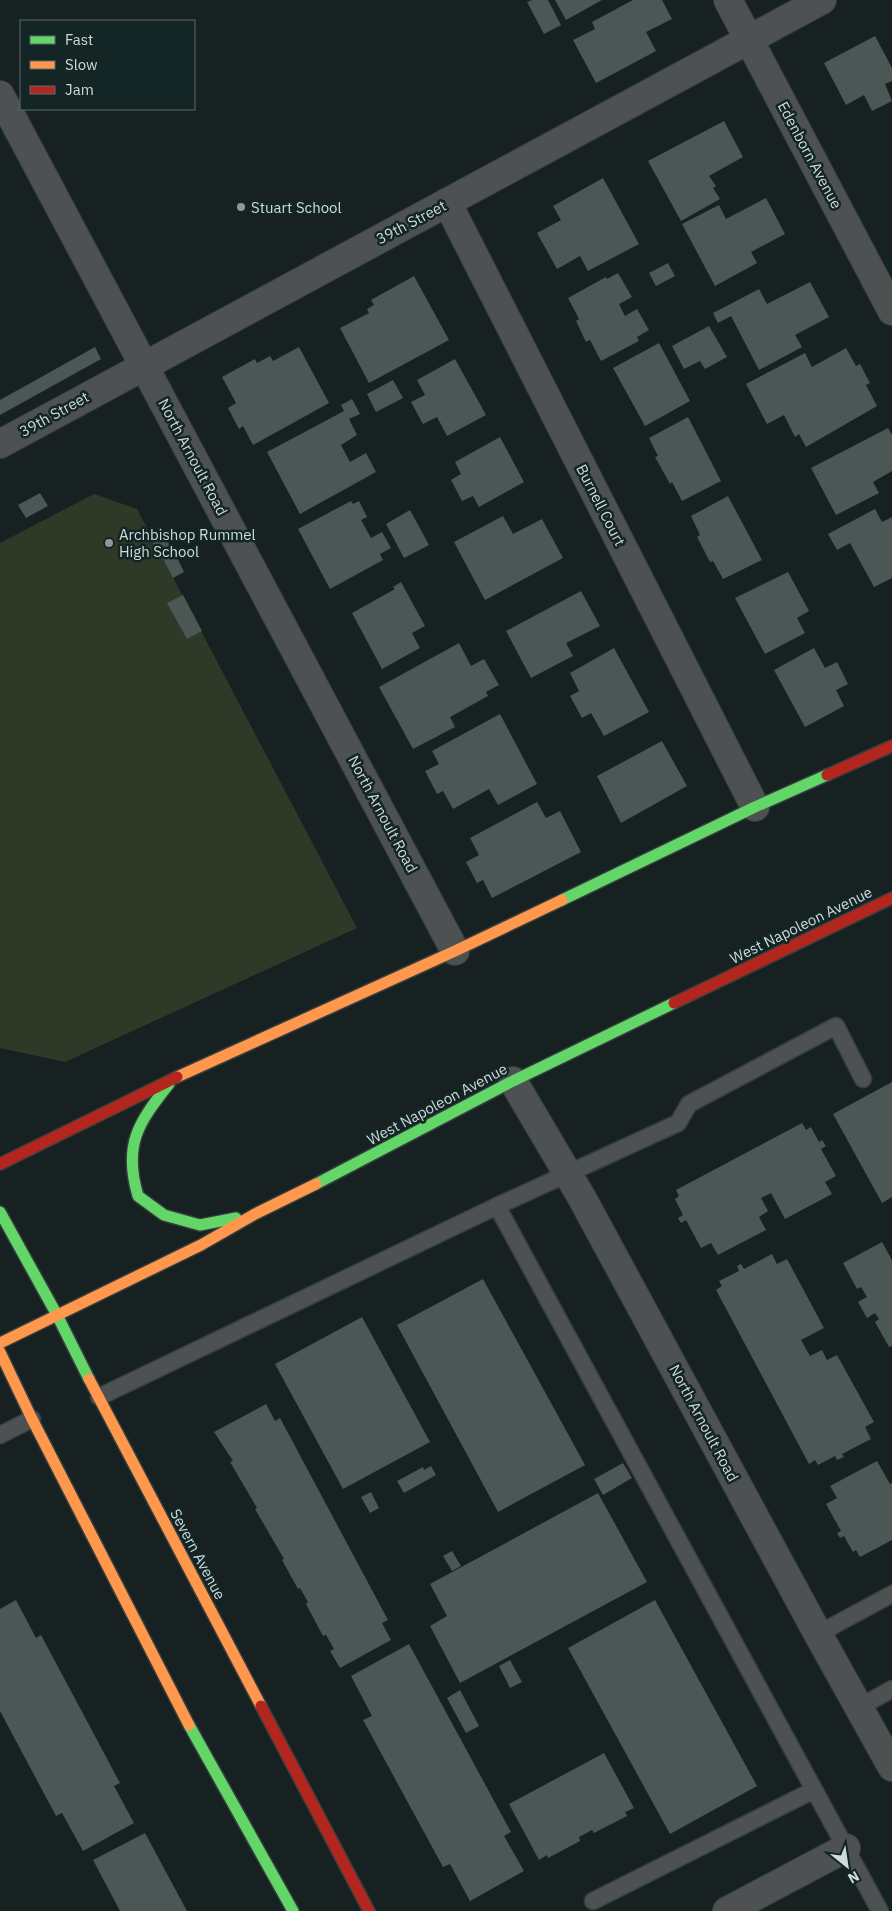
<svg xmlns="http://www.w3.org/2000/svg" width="892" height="1911" font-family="'IBM Plex Sans',sans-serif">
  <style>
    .green { fill: #2f3928 }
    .building { fill: #4b5754 }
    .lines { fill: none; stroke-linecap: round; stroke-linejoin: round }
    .lane-casing { stroke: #353e3e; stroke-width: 19 }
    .street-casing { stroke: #353e3e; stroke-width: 30 }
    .fast-casing { stroke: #353e3e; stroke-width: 14 }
    .slow-casing { stroke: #353e3e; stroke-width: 14 }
    .jam-casing { stroke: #353e3e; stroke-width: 14 }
    .lane { stroke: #4d5152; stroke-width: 16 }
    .street { stroke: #4d5152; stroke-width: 28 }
    .fast { stroke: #63d668; stroke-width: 11 }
    .slow { stroke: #ff974d; stroke-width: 11 }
    .jam { stroke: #b3261e; stroke-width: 11 }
    .poi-dot { fill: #8f9999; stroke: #132525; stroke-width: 2 }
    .labels { text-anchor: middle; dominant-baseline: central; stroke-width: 5; stroke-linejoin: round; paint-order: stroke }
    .street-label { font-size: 15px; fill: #cfdada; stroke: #132525 }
    .poi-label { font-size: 15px; fill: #cfdada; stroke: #132525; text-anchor: start }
  </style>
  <rect width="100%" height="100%" fill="#172121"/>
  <path class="green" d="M94 494 137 509 357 928 65 1062 0 1048V543Z"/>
  <path class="building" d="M532 0H548L561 25 544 34 527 2Z
    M555 0H602L566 20Z
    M633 0H662L672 19 646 32 656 51 596 83 573 40 595 29 592 22Z
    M875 36 892 68V81L885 84 892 101 872 111 864 95 846 105 824 63Z
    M724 121 743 157 709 176 716 186 713 188 720 199 681 221 648 161Z
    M603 178 639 244 588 271 580 256 557 269 537 233 561 220 553 206Z
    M766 198 785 234 751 252 757 263 715 286 682 224 719 205 726 219Z
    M668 263 675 276 656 286 649 273Z
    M618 273 632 297 619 304 625 316 637 309 649 330 637 337 639 341 601 361 590 340 586 342 576 321 579 319 568 298 606 277 607 279Z
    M414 276 449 340 369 383 340 328 369 313 367 309 374 305 371 300Z
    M810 282 829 317 795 335 802 347 759 370 731 316 718 323 713 313 759 289 767 304Z
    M709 326 727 357 705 369 700 361 684 369 672 346Z
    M659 343 690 401 645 426 613 368Z
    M95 347 101 359 0 415V400Z
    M299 347 329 403 253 445 243 426 239 429 228 408 236 403 222 377 255 359 257 363 270 356 273 361Z
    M846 348 856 366 860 364 870 383 866 385 877 406 806 447 799 434 795 437 784 415 767 424 746 384 805 353 812 367Z
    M455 359 486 415 447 436 437 417 423 424 411 402 425 395 417 380Z
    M393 380 403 398 376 412 367 394Z
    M352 399 360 414 349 419 357 435 341 445 350 462 366 453 376 472 300 514 267 452 344 411 341 405Z
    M688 417 721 481 682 501 672 482 670 484 655 457 658 456 649 438Z
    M888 428 892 435V471L873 482 879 493 836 515 811 468Z
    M500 437 524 482 479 507 473 496 462 501 451 480 461 474 455 462Z
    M40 493 48 506 26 518 18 505Z
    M728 496 762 560 723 579 713 561 710 562 697 537 700 535 691 516Z
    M351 501 353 504 359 501 367 517 361 520 371 538 382 532 391 548 380 554 383 560 330 589 298 529Z
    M875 509 882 522 892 517V578L874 587 850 543 837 550 828 534Z
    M410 510 429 545 404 558 386 524Z
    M503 516 513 534 542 519 563 558 485 600 454 542Z
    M161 528 171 548 159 554 148 534Z
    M174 551 184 572 173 578 162 557Z
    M788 572 809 611 797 618 805 633 765 654 735 598Z
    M401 582 425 626 412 633 420 648 382 669 352 613 395 589 393 587Z
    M581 591 600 626 566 643 573 656 531 678 506 631Z
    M183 595 202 631 187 639 167 603Z
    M459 643 471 666 484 659 499 685 486 692 488 696 450 717 455 727 413 749 379 687Z
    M614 648 649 712 604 736 591 713 582 718 570 696 579 691 570 673Z
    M814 648 825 668 837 662 848 684 836 690 844 706 805 727 774 670Z
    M500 714 537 784 498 805 489 789 453 809 443 791 437 794 425 771 439 764 432 751Z
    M662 741 687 786 621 823 597 776Z
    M537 802 546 818 560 811 581 852 492 898 483 880 477 883 466 862 479 855 470 838Z
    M892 1082V1197L882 1203 833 1114Z
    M802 1123 806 1130 811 1127 819 1142 822 1140 826 1146 821 1149 836 1176 825 1182 832 1194 785 1219 771 1193 761 1198 768 1211 759 1217 766 1230 718 1255 711 1243 701 1248 686 1220 681 1223 678 1218 683 1215 675 1199 679 1196 676 1190Z
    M882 1242 892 1260V1346L889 1347 875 1322 879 1319 875 1313 867 1318 858 1302 867 1297 861 1287 857 1289 843 1263Z
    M772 1254 777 1264 787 1259 824 1328 801 1340 810 1356 822 1350 827 1360 837 1355 874 1422 865 1427 871 1439 842 1454 844 1457 837 1460 835 1456 818 1465 815 1460 809 1464 716 1290 722 1286 719 1281 739 1271 737 1266 741 1264 744 1269Z
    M483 1279 585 1465 498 1512 397 1325Z
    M362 1317 430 1442 343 1489 275 1364Z
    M266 1404 275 1421 280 1418 388 1620 382 1623 391 1640 340 1668 330 1651 334 1649 326 1635 323 1636 306 1604 308 1602 300 1588 298 1589 282 1560 284 1559 255 1509 257 1508 230 1462 233 1461 214 1432Z
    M877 1461 890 1484 892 1483V1540L860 1557 856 1550 853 1552 844 1536 840 1538 837 1533 841 1531 826 1504 837 1498 830 1486Z
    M623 1463 632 1478 603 1495 594 1479Z
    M431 1466 436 1475 404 1493 397 1481 423 1467 424 1470Z
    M371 1492 379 1508 370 1513 361 1497Z
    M598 1493 647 1582 460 1683 430 1626 447 1616 430 1584Z
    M452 1551 461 1566 452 1571 443 1556Z
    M16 1600 36 1638 41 1635 120 1783 114 1786 134 1823 83 1851 62 1813 56 1816 0 1711V1609Z
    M655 1600 757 1786 670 1834 568 1648Z
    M409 1644 511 1832 504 1836 524 1871 470 1901 450 1864 443 1867 363 1720 372 1716 351 1676Z
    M510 1660 522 1682 510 1688 499 1666Z
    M460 1690 479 1726 466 1733 447 1698Z
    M604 1753 634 1808 625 1812 627 1816 594 1833 592 1830 579 1837 580 1841 548 1858 547 1855 539 1860 509 1804Z
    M145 1833 187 1911H120L93 1860Z"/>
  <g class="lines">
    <defs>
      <path id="lane" d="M863 1079 836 1026 689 1104 678 1123 497 1206 880 1911
        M99 1397 497 1206
        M0 1435 32 1419
        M818 1634 892 1594
        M858 1708 892 1689
        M593 1901 814 1790"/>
      <path id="street" d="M728 0 892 311
        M0 95 455 951
        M447 202 755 807
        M0 444 822 0
        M513 1081 582 1198 818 1634 892 1767
        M727 1911 846 1848"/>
      <path id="fast" d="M562 900 755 807 827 775
        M169 1084C138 1123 123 1145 138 1196L164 1215 200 1225 236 1218
        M316 1184 513 1081 674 1003
        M0 1212 57 1315 89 1379
        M189 1725 293 1911"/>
      <path id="slow" d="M177 1077 455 951 562 900
        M0 1343 201 1245 255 1214 316 1184
        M0 1352 32 1419 189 1725
        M89 1379 261 1706"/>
      <path id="jam" d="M827 775 892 746
        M674 1003 892 898
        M0 1164 177 1077
        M261 1706 369 1911"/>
    </defs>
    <use href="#lane" class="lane-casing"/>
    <use href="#street" class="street-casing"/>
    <use href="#fast" class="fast-casing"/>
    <use href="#slow" class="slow-casing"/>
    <use href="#jam" class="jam-casing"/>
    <use href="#lane" class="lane"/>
    <use href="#street" class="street"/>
    <use href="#fast" class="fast"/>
    <use href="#slow" class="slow"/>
    <use href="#jam" class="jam"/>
  </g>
  <g class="poi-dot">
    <circle cx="241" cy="207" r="5"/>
    <circle cx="109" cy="543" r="5"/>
  </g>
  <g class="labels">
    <g class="street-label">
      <text transform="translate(810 155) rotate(62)">Edenborn Avenue</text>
      <text transform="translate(411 222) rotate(-28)">39th Street</text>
      <text transform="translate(54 414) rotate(-29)">39th Street</text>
      <text transform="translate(193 457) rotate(62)">North Arnoult Road</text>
      <text transform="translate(601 505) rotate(63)">Burnell Court</text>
      <text transform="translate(383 814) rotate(62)">North Arnoult Road</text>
      <text transform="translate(801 925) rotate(-26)">West Napoleon Avenue</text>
      <text transform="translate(437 1104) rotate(-28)">West Napoleon Avenue</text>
      <text transform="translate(704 1423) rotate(62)">North Arnoult Road</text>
      <text transform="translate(198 1554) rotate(62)">Severn Avenue</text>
    </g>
    <g class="poi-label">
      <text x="251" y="207">Stuart School</text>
      <text x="119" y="534">Archbishop Rummel<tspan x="119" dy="17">High School</tspan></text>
    </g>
  </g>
  <rect x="20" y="20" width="175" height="90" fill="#132525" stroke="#5e6d6d"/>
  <rect x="30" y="36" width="25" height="8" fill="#63d668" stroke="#5e6d6d"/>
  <text x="65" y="45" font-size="15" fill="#cfdada">Fast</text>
  <rect x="30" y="61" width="25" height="8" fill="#ff974d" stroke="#5e6d6d"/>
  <text x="65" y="70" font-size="15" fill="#cfdada">Slow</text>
  <rect x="30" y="86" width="25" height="8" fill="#b3261e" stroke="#5e6d6d"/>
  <text x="65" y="95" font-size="15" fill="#cfdada">Jam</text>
  <g transform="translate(847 1866) rotate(150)" stroke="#132525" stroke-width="4" paint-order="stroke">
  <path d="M0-4L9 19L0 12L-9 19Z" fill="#cfdada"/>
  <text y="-8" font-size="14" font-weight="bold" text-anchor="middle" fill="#cfdada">N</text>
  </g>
</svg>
